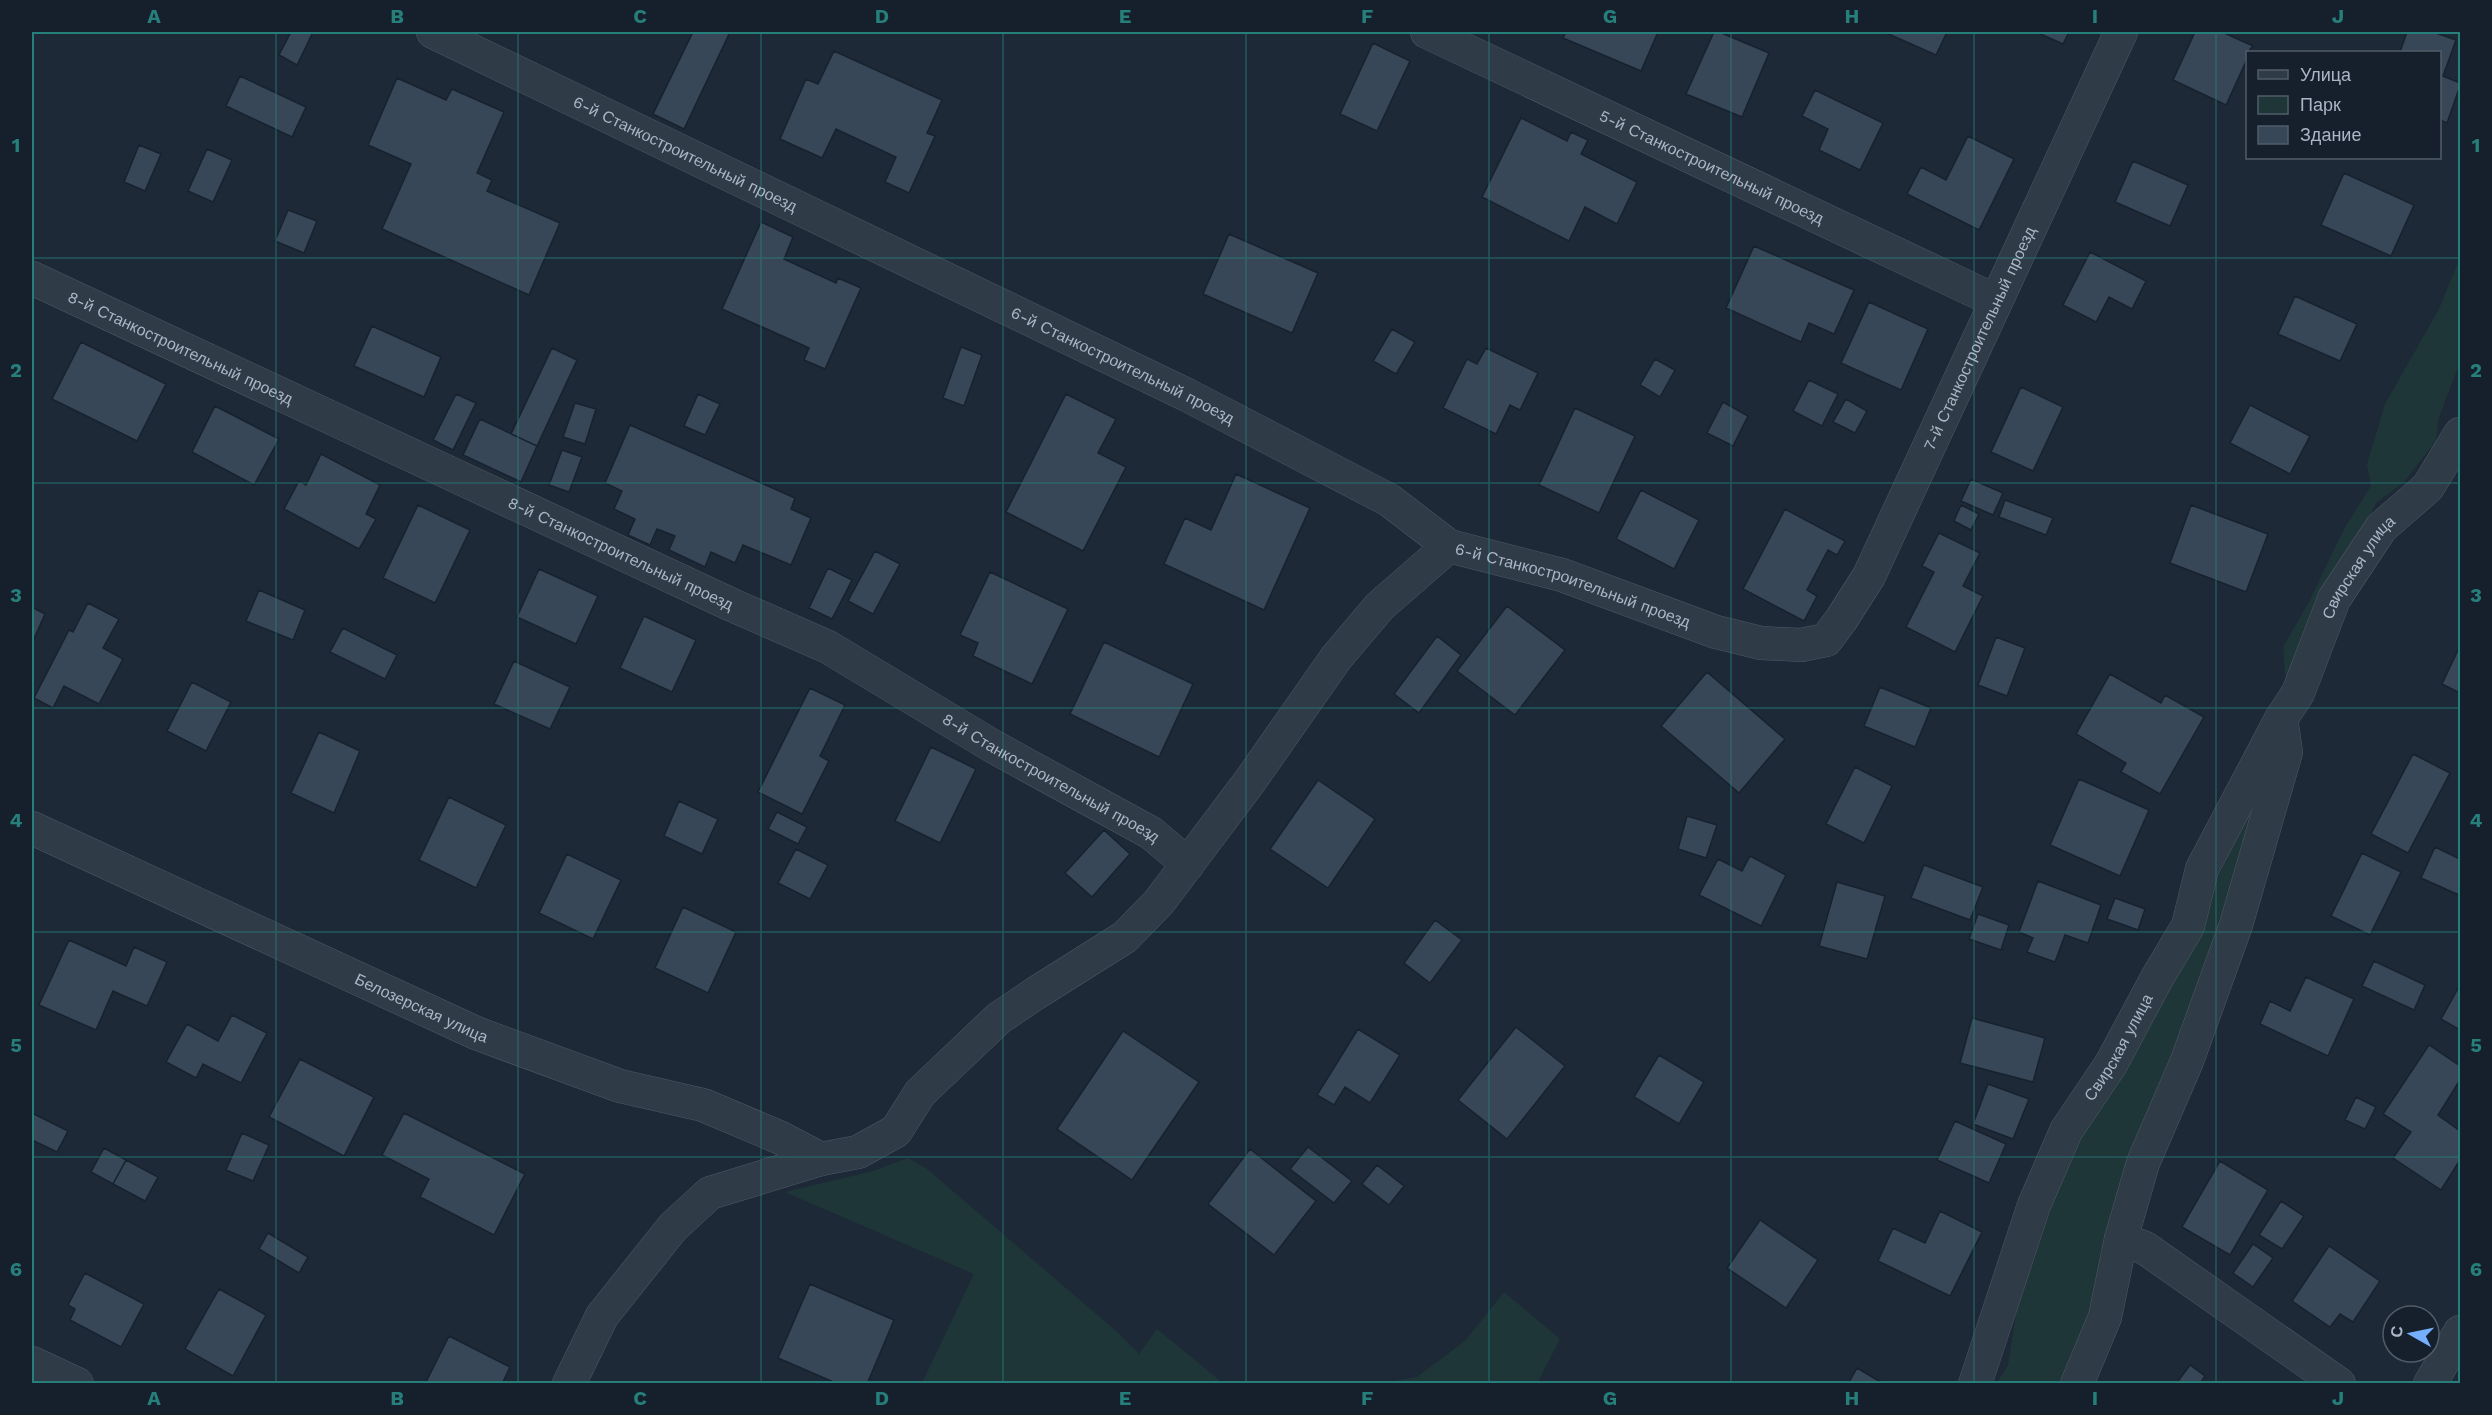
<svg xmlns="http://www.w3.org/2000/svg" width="2492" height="1415" font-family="'Work Sans',sans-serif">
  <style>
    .green { fill: #1f3638 }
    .building { fill: #384758; stroke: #18222e; stroke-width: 1.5 }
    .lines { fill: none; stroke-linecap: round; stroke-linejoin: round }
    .minor-casing { stroke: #4e5866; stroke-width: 34 }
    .minor { stroke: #303b48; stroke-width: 33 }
    .grid { fill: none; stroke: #267f7b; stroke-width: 1.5; stroke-opacity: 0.55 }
    .labels { text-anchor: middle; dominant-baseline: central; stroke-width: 5; stroke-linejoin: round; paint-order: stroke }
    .street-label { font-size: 16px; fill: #aab5c5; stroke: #16202c }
    .neatline { fill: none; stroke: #267f7b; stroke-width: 2 }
    .grid-label { font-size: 20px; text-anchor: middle; font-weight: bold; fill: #267f7b }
  </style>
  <rect width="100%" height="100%" fill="#1d2937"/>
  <path class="green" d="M2460 258V362L2439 417 2436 441 2404 482 2376 503 2357 546 2286 683 2283 647 2309 602 2344 529 2371 486 2367 464 2385 404 2439 309Z
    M2273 764 2094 1307 2066 1383 1996 1384 2008 1365 2018 1302 2047 1207 2076 1140 2168 984 2195 947 2214 885Z
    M908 1158 927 1169 1116 1331 1139 1354 1157 1329 1223 1383H922L974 1274 785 1192 873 1171Z
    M1504 1292 1560 1339 1538 1382 1539 1383H1383L1417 1377 1465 1341Z"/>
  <path class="building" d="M291 32H313L297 65 279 55Z
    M693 32H730L684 129 653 114Z
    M1566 32H1658L1641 71 1563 38Z
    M1714 32H1719L1769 53 1742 117 1686 94Z
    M1884 32H1947L1936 55Z
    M2036 32H2069L2063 44Z
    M2195 32H2222L2253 46 2248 52V57L2226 105 2173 80Z
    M2407 32H2433L2456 40 2443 76 2460 83V86L2447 123 2440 120V52H2400Z
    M1373 43 1410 61 1377 131 1340 114Z
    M834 51 942 100 927 133 935 136 909 193 885 182 896 157 836 129 822 158 780 139 806 79 818 84Z
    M240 76 306 107 292 137 226 106Z
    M397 78 446 100 452 89 504 112 477 173 492 180 487 191 560 223 529 295 382 229 411 164 368 145Z
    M1815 90 1883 123 1860 170 1819 150 1828 129 1802 116Z
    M1521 118 1567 141 1571 132 1588 140 1581 154 1637 182 1617 224 1585 207 1569 241 1482 197Z
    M1968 136 2014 159 1979 230 1907 194 1921 167 1946 180Z
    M139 145 161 154 145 191 124 182Z
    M207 149 232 160 213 202 188 191Z
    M2133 161 2188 185 2170 226 2115 202Z
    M2344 173 2414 205 2391 256 2321 225Z
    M288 210 317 221 304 253 275 241Z
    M761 222 793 237 784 259 836 283 838 278 861 288 825 369 804 360 809 348 722 309Z
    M1229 234 1318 273 1292 333 1203 294Z
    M1754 246 1854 290 1834 334 1809 323 1801 342 1726 308Z
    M2090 252 2146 281 2132 309 2109 297 2096 322 2063 305Z
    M2295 296 2357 324 2340 361 2278 334Z
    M1869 302 1928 329 1901 390 1841 363Z
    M372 326 441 357 424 397 354 366Z
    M1392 329 1415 342 1396 374 1373 361Z
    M81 342 166 384 137 441 52 399Z
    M961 347 982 355 964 406 943 398Z
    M552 348 577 360 537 446 511 434Z
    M1486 348 1538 373 1520 410 1510 405 1496 434 1443 408 1467 359 1477 364Z
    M1655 359 1675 370 1660 397 1640 385Z
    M1809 380 1838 394 1822 426 1793 411Z
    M2021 387 2063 407 2033 471 1991 452Z
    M456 394 476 403 453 450 433 440Z
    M698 394 720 404 705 435 684 426Z
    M1066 394 1116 419 1098 453 1126 467 1083 551 1006 512Z
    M1846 399 1867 411 1855 433 1833 422Z
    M1723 402 1748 416 1733 446 1707 433Z
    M575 403 596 409 585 444 563 437Z
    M2250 405 2310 436 2290 474 2230 443Z
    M215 406 279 439 254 485 192 452Z
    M1575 408 1635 436 1599 513 1539 485Z
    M480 419 537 446 521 482 463 455Z
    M630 425 795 498 791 509 811 518 791 565 743 545 735 563 711 552 705 567 669 550 675 536 657 529 650 545 628 535 635 519 614 509 622 491 605 483Z
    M562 450 582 457 569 492 549 485Z
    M321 454 380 485 366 514 376 519 359 549 284 509 299 481 306 485Z
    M1236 474 1310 508 1264 610 1164 564 1185 518 1211 530Z
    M1971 479 2003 493 1993 515 1961 501Z
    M1641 490 1699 520 1674 569 1616 539Z
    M2005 500 2053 518 2046 535 1999 517Z
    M418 505 470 530 435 603 383 578Z
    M1961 505 1979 514 1971 530 1954 521Z
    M2191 505 2268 534 2246 592 2170 563Z
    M1785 509 1845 541 1837 555 1828 550 1807 590 1817 596 1804 621 1743 589Z
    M1939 533 1980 553 1963 586 1983 596 1955 652 1906 627 1934 572 1922 566Z
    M875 551 900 564 873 614 848 601Z
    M828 568 852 580 832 619 809 608Z
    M539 569 598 596 576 644 517 617Z
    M990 572 1068 609 1032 684 973 656 978 643 960 635Z
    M259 590 305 610 293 640 246 621Z
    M88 603 119 619 103 648 123 659 99 704 64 686 53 708 34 698 69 630 73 632Z
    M1507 606 1565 650 1515 715 1457 671Z
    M32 607 45 614 32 643Z
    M644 616 696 640 672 692 620 668Z
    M343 628 397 655 385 679 330 652Z
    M1437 636 1461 655 1419 713 1394 694Z
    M1996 637 2025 648 2007 696 1978 685Z
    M1104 642 1193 684 1159 757 1070 714Z
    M2460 646V693L2442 684Z
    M514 661 570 687 550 729 494 704Z
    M1707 672 1785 739 1739 793 1661 726Z
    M2110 674 2161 703 2165 695 2204 717 2160 794 2121 772 2126 763 2076 734Z
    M192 682 231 702 206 751 167 731Z
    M1880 687 1931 708 1915 747 1864 726Z
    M810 688 845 705 820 756 829 761 802 814 758 792Z
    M319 732 360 751 334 813 291 793Z
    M931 747 976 769 940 843 895 821Z
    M2413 754 2450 773 2408 853 2371 834Z
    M1855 767 1892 786 1864 843 1826 824Z
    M2079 779 2149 810 2120 876 2050 845Z
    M1318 780 1375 819 1328 888 1270 849Z
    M449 797 506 825 476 888 419 860Z
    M679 801 718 819 702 854 664 836Z
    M777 812 807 827 798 844 768 829Z
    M1687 816 1717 825 1706 858 1678 849Z
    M1104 830 1130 854 1092 897 1065 873Z
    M2435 847 2460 859 2459 895 2421 878Z
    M796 849 828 865 810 899 778 883Z
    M2362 853 2401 872 2370 935 2331 916Z
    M567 854 621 880 593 939 539 913Z
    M1750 856 1786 875 1761 926 1699 895 1718 859 1742 871Z
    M1924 865 1983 887 1970 920 1911 898Z
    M2038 881 2101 905 2088 943 2065 935 2055 962 2027 952 2033 938 2019 932Z
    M1837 882 1885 896 1867 959 1819 946Z
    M2115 898 2145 909 2138 930 2107 919Z
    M683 907 736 932 708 993 655 968Z
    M1978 914 2009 925 2001 950 1969 939Z
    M1435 920 1462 940 1430 983 1404 963Z
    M69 940 126 966 134 947 167 962 147 1006 113 991 96 1030 39 1005Z
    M2374 961 2425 985 2414 1010 2362 986Z
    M2306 977 2354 999 2328 1056 2260 1024 2270 1001 2290 1011Z
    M2460 985V1030L2441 1019Z
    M232 1015 267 1033 241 1083 203 1064 196 1078 166 1062 187 1024 218 1041Z
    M1972 1018 2045 1038 2033 1082 1960 1063Z
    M1516 1027 1565 1066 1507 1139 1458 1100Z
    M1358 1029 1400 1055 1370 1103 1345 1087 1334 1105 1317 1095Z
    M1123 1031 1199 1082 1132 1180 1057 1129Z
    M2429 1045 2460 1066V1080L2438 1115 2460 1131V1160L2441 1190 2393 1158 2411 1132 2383 1114Z
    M1659 1055 1704 1082 1679 1124 1634 1097Z
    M300 1059 374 1097 344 1156 269 1117Z
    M1988 1084 2029 1099 2013 1139 1973 1124Z
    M2356 1097 2376 1107 2365 1129 2345 1120Z
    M32 1113 68 1131 57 1152 32 1140Z
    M404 1113 525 1174 494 1235 420 1197 429 1179 382 1155Z
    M1955 1121 2006 1144 1989 1183 1937 1160Z
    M242 1133 269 1145 253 1181 226 1170Z
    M1308 1147 1352 1181 1334 1203 1290 1169Z
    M104 1148 126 1160 113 1184 91 1172Z
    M1250 1149 1316 1201 1274 1255 1208 1204Z
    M126 1160 158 1177 145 1201 113 1184Z
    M2220 1161 2268 1190 2230 1255 2182 1227Z
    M1377 1165 1404 1186 1389 1205 1362 1184Z
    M2281 1201 2304 1216 2282 1249 2259 1235Z
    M1940 1211 1982 1232 1950 1296 1878 1261 1893 1228 1925 1243Z
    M1760 1220 1818 1260 1786 1308 1727 1268Z
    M268 1233 308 1257 299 1273 259 1249Z
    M2253 1244 2273 1258 2253 1287 2233 1273Z
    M2329 1246 2380 1281 2353 1322 2340 1314 2330 1327 2292 1301Z
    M85 1273 144 1304 121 1347 70 1320 75 1309 68 1305Z
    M810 1284 894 1320 867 1384H838L778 1358Z
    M219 1289 266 1315 233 1376 185 1349Z
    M449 1336 510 1367 502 1384H425Z
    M2190 1365 2205 1376 2200 1384H2176Z
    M1857 1368 1884 1384H1848Z"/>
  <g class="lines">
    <defs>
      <g id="minor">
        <path id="s1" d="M433 32 1187 395 1389 500 1449 546 1562 575 1716 632 1761 643 1801 645 1826 640 1841 620 1869 576 2121 32"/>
        <path id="s2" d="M1427 32 1996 301"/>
        <path id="s3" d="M32 278 732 605 828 647 994 747 1151 833 1188 864"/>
        <path id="s4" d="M32 828 476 1033 620 1086 703 1105 781 1138 821 1159"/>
        <path d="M2121 1239 2145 1248 2339 1384"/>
        <path d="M32 1363 77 1384"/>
        <path d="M569 1384 602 1316 673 1227 710 1193 821 1159 858 1152 896 1131 920 1093 999 1018 1036 993 1125 937 1159 902 1250 781 1336 658 1380 606 1449 546"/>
        <path id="s5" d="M1975 1384 2034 1205 2066 1131 2111 1064 2157 978 2188 926 2202 869 2281 719"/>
        <path id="s6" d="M2077 1384 2105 1317 2121 1239 2143 1163 2187 1061 2236 925 2286 752 2281 719 2298 693 2334 599 2381 528 2428 487 2460 434"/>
        <path d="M2430 1384 2460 1332"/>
      </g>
    </defs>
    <use href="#minor" class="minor-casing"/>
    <use href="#minor" class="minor"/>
  </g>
  <path class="grid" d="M276 32V1384M518 32V1384M761 32V1384M1003 32V1384M1246 32V1384M1489 32V1384M1731 32V1384M1974 32V1384M2216 32V1384M32 258H2460M32 483H2460M32 708H2460M32 932H2460M32 1157H2460"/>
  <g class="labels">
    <g class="street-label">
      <text stroke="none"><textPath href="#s1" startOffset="280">6-й Станкостроительный проезд</textPath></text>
      <text stroke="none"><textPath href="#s2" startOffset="315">5-й Станкостроительный проезд</textPath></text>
      <text stroke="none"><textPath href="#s1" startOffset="1872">7-й Станкостроительный проезд</textPath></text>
      <text stroke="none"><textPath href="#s3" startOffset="164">8-й Станкостроительный проезд</textPath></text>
      <text stroke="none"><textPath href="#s1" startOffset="766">6-й Станкостроительный проезд</textPath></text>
      <text stroke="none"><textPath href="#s3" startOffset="650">8-й Станкостроительный проезд</textPath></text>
      <text stroke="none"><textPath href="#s6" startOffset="872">Свирская улица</textPath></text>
      <text stroke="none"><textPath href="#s1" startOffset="1270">6-й Станкостроительный проезд</textPath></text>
      <text stroke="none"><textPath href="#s3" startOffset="1136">8-й Станкостроительный проезд</textPath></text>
      <text stroke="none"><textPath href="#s4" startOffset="429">Белозерская улица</textPath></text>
      <text stroke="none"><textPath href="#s5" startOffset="368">Свирская улица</textPath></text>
    </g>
  </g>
  <rect width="2492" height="1415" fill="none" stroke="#16202c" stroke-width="66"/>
  <rect x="2246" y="51" width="195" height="108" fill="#16202c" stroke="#515c69" stroke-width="1.5"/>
  <rect x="2258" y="70" width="30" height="9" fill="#303b48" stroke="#515c69" stroke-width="1.5"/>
  <text x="2300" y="81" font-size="18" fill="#aab5c5">Улица</text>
  <rect x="2258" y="96" width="30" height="18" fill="#1f3638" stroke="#515c69" stroke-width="1.5"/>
  <text x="2300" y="111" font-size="18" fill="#aab5c5">Парк</text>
  <rect x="2258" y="126" width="30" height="18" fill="#384758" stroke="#515c69" stroke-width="1.5"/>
  <text x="2300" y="141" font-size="18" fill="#aab5c5">Здание</text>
  <g transform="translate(2411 1334) rotate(279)"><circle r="28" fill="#16202c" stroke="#515c69" stroke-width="1.5"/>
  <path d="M0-4.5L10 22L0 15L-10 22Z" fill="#75afff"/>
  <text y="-9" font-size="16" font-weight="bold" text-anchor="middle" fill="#aab5c5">С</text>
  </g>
  <rect x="33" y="33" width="2426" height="1349" class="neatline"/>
  <g class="grid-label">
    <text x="154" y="23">A</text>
    <text x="397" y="23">B</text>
    <text x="640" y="23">C</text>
    <text x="882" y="23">D</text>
    <text x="1125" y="23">E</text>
    <text x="1367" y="23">F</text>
    <text x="1610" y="23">G</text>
    <text x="1852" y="23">H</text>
    <text x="2095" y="23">I</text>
    <text x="2338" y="23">J</text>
    <text x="16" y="152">1</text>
    <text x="2476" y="152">1</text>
    <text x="16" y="377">2</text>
    <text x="2476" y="377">2</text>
    <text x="16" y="602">3</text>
    <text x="2476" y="602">3</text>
    <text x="16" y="827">4</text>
    <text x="2476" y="827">4</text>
    <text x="16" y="1052">5</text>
    <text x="2476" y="1052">5</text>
    <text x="16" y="1276">6</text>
    <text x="2476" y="1276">6</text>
    <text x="154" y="1405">A</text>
    <text x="397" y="1405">B</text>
    <text x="640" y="1405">C</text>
    <text x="882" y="1405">D</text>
    <text x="1125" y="1405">E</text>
    <text x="1367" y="1405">F</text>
    <text x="1610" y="1405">G</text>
    <text x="1852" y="1405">H</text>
    <text x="2095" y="1405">I</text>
    <text x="2338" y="1405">J</text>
  </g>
</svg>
